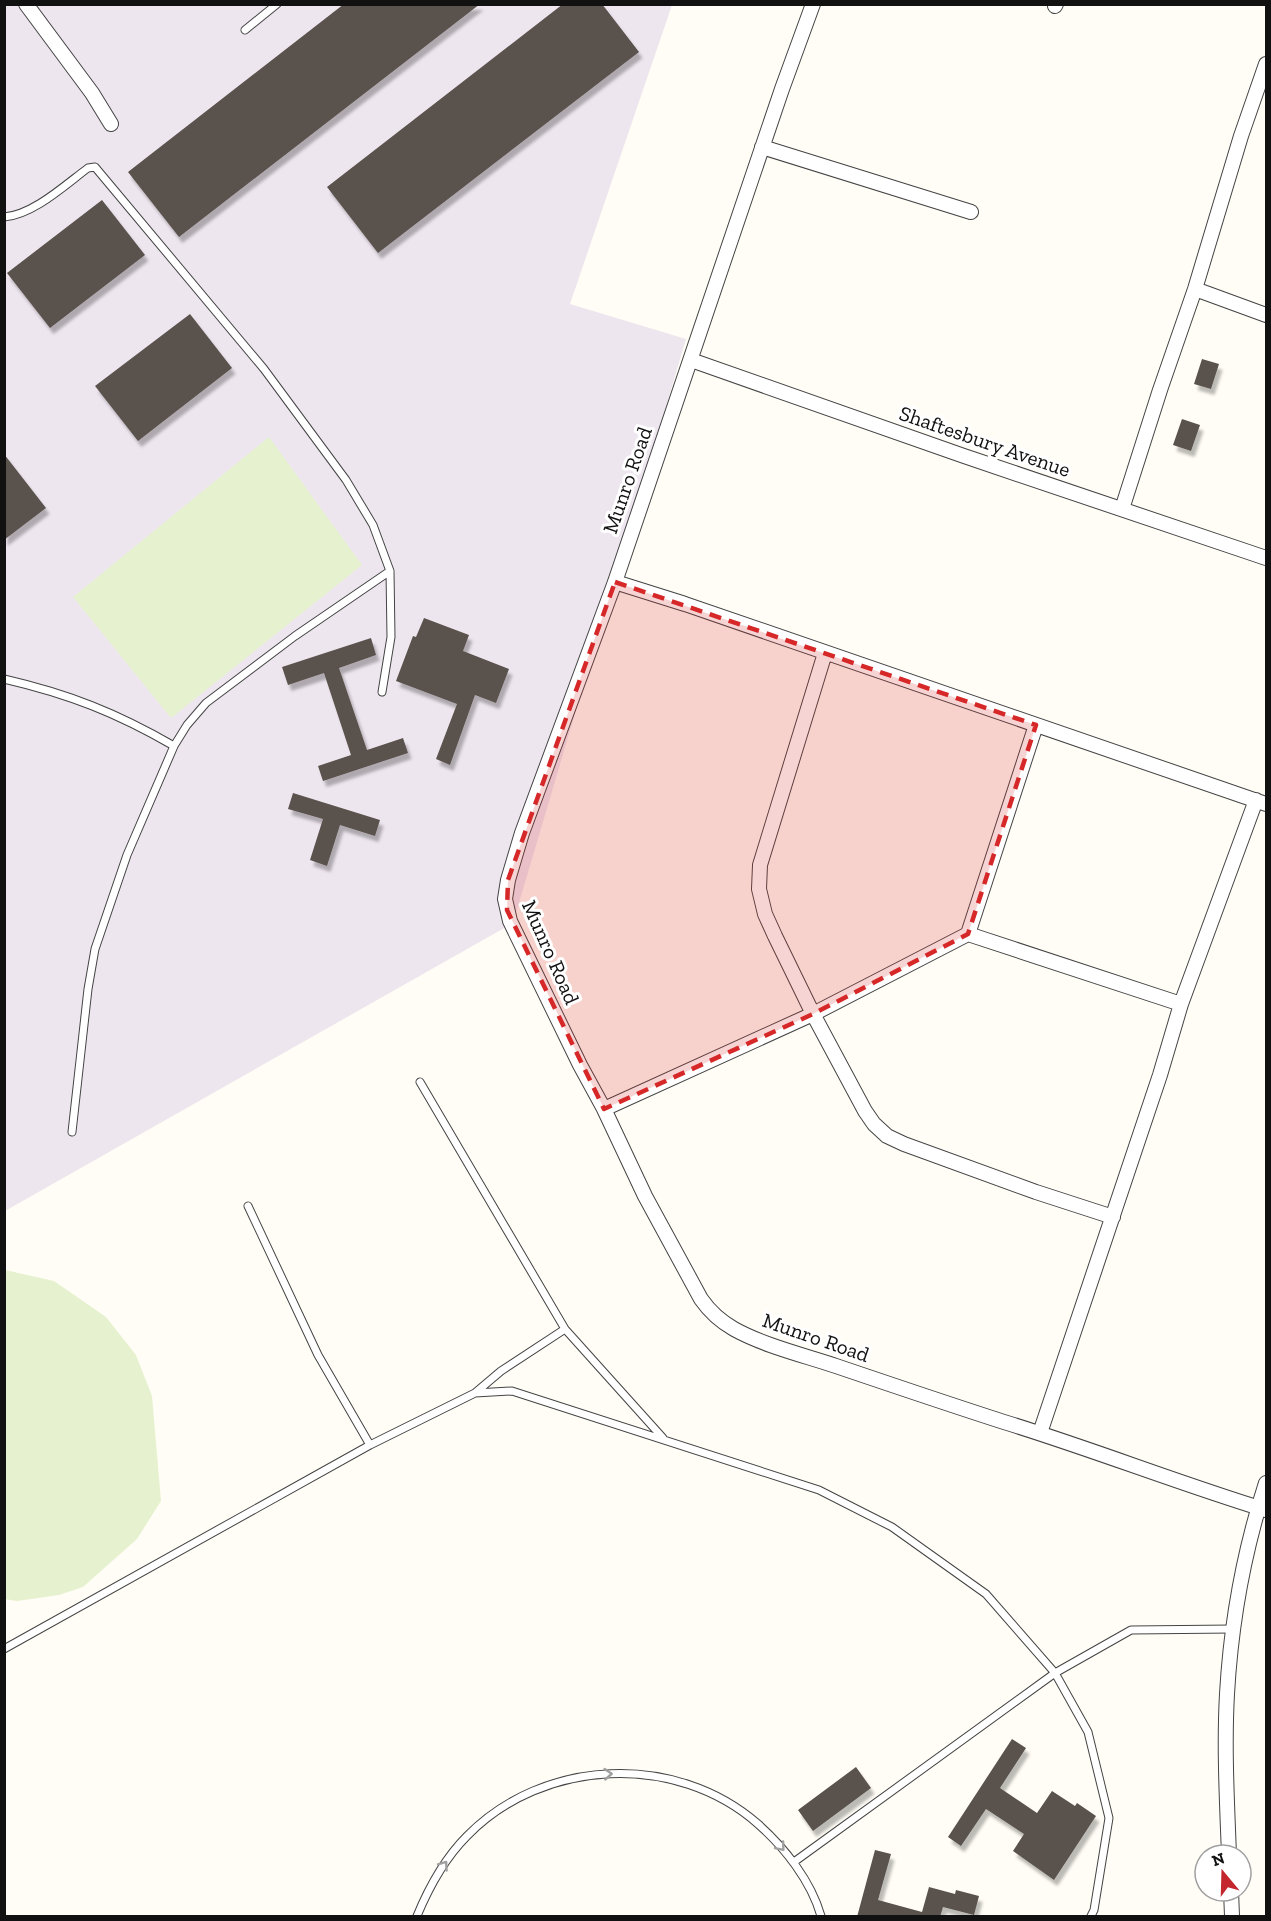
<svg xmlns="http://www.w3.org/2000/svg" width="1271" height="1921" font-family="'Zilla Slab',serif">
  <style>
    .industrial { fill: #eee6ef }
    .pitch { fill: #e6f2cf }
    .building { fill: #5a524d; filter: url(#shadow) }
    .lines { fill: none; stroke-linecap: round; stroke-linejoin: round }
    .lane-casing { stroke: #444; stroke-width: 9 }
    .street-casing { stroke: #444; stroke-width: 16 }
    .lane { stroke: #fff; stroke-width: 7 }
    .street { stroke: #fff; stroke-width: 14 }
    .oneway { stroke: #a0a0a0 }
    .marked { fill: #d62828; fill-opacity: 0.2; stroke: #d62828; stroke-width: 4.5; stroke-dasharray: 12 8; stroke-linejoin: round }
    .labels { text-anchor: middle; dominant-baseline: central; stroke-width: 6; stroke-linejoin: round; paint-order: stroke }
    .street-label { font-size: 21px; fill: #111; stroke: #fff }
  </style>
  <defs>
    <filter id="shadow"><feDropShadow dx="3.5" dy="6" stdDeviation="1.5" flood-color="#0004"/></filter>
  </defs>
  <rect width="100%" height="100%" fill="#fffdf5"/>
  <path class="industrial" d="M5 5H672L570 304 686 339 513 923 5 1211Z"/>
  <path class="pitch" d="M269 437 362 565 171 718 73 597Z
    M5 1270 54 1281 106 1317 136 1355 152 1396 161 1501 137 1539 83 1587 59 1595 17 1601 4 1599Z"/>
  <path class="building" d="M344 4H480L179 237 128 172Z
    M563 4H602L639 52 378 253 327 187Z
    M102 200 145 255 50 328 7 273Z
    M190 314 232 368 138 441 95 386Z
    M1202 359 1219 364 1211 389 1194 384Z
    M1182 419 1200 425 1191 451 1173 445Z
    M4 454 46 508 4 540Z
    M424 618 469 635 463 651 509 669 496 703 475 695 450 765 436 759 457 704 396 681 413 636 416 637Z
    M371 638 376 655 339 668 367 750 403 738 408 753 323 781 318 766 351 755 324 673 288 685 282 667Z
    M293 793 380 820 375 836 340 825 327 866 310 860 323 819 288 809Z
    M1012 1739 1026 1748 1000 1788 1037 1813 1052 1791 1075 1806 1077 1803 1096 1816 1054 1880 1013 1851 1024 1834 986 1809 961 1846 948 1837Z
    M856 1767 871 1788 813 1831 798 1810Z
    M875 1850 891 1854 878 1900 922 1912 929 1887 955 1894 956 1890 979 1896 974 1915 943 1907 940 1917H857Z"/>
  <g class="lines">
    <defs>
      <path id="lane" d="M245 30 277 4
        M4 217C33 215 65 185 88 168L95 167 264 369 346 480 373 525 390 571 391 637 382 692
        M4 679C69 694 117 713 174 746
        M420 1082 565 1329 663 1438
        M72 1132 88 989 95 949 127 855 174 746 187 725 206 703 295 636 390 571
        M248 1206 318 1355 370 1445
        M475 1393 501 1371 565 1329
        M4 1649 370 1445 475 1393 512 1391 819 1490 892 1527 986 1594 1055 1673 794 1862
        M417 1916C429 1887 444 1859 467 1836 543 1758 676 1752 758 1824 785 1848 811 1881 821 1916
        M1091 1916 1094 1910 1109 1818 1088 1732 1055 1673 1131 1630 1233 1629"/>
      <path id="street" d="M26 4 92 93 111 124
        M813 4 782 89 615 582 522 833 508 880 505 899 510 921 580 1065 604 1109 645 1196 701 1299C710 1312 720 1321 734 1329 765 1346 803 1355 836 1366 892 1385 948 1404 1004 1422 1092 1449 1178 1483 1266 1510
        M1055 6 1056 4
        M762 147 971 212
        M1195 289 1266 315
        M691 360 964 456 1266 558
        M1122 509 1160 390 1195 289 1241 136 1266 64
        M615 582 685 604 1266 804
        M825 653 760 865 759 889 765 914 775 936 813 1014 865 1111 874 1124 887 1136 904 1144 1036 1192 1113 1217
        M1036 725 968 934 1181 1004
        M604 1109 813 1014 968 934
        M1040 1433 1160 1075 1181 1004 1256 800
        M1229 1855C1227 1802 1224 1747 1227 1694 1231 1623 1244 1551 1266 1483
        M1231 1891 1232 1916"/>
    </defs>
    <use href="#lane" class="lane-casing"/>
    <use href="#street" class="street-casing"/>
    <use href="#lane" class="lane"/>
    <use href="#street" class="street"/>
  </g>
  <defs><path id="oneway-chevron" d="M-2-3.5L2.5 0L-2 3.5" fill="none" stroke-width="1.6" stroke-linecap="round" stroke-linejoin="round" transform="scale(1.5)"/></defs>
  <g class="oneway">
    <use href="#oneway-chevron" transform="translate(608 1774) rotate(-4)"/>
    <use href="#oneway-chevron" transform="translate(781 1847) rotate(50)"/>
    <use href="#oneway-chevron" transform="translate(444 1865) rotate(-55)"/>
  </g>
  <path class="marked" d="M615 582 1036 725 968 934 813 1014 604 1109 507 910 508 880Z"/>
  <g class="labels">
    <g class="street-label">
      <text transform="translate(985 441) rotate(19)">Shaftesbury Avenue</text>
      <text transform="translate(627 480) rotate(-71)">Munro Road</text>
      <text transform="translate(551 952) rotate(66)">Munro Road</text>
      <text transform="translate(816 1337) rotate(19)">Munro Road</text>
    </g>
  </g>
  <rect width="1271" height="1921" fill="none" stroke="#111111" stroke-width="12"/>
  <g transform="translate(1223 1873) rotate(341)"><circle r="28" fill="#ffffff" stroke="#a0a0a0" stroke-width="1.5"/>
  <path d="M0-4.5L10 22L0 15L-10 22Z" fill="#c4262e"/>
  <text y="-9" font-size="16" font-weight="bold" text-anchor="middle" fill="#111111">N</text>
  </g>
</svg>
